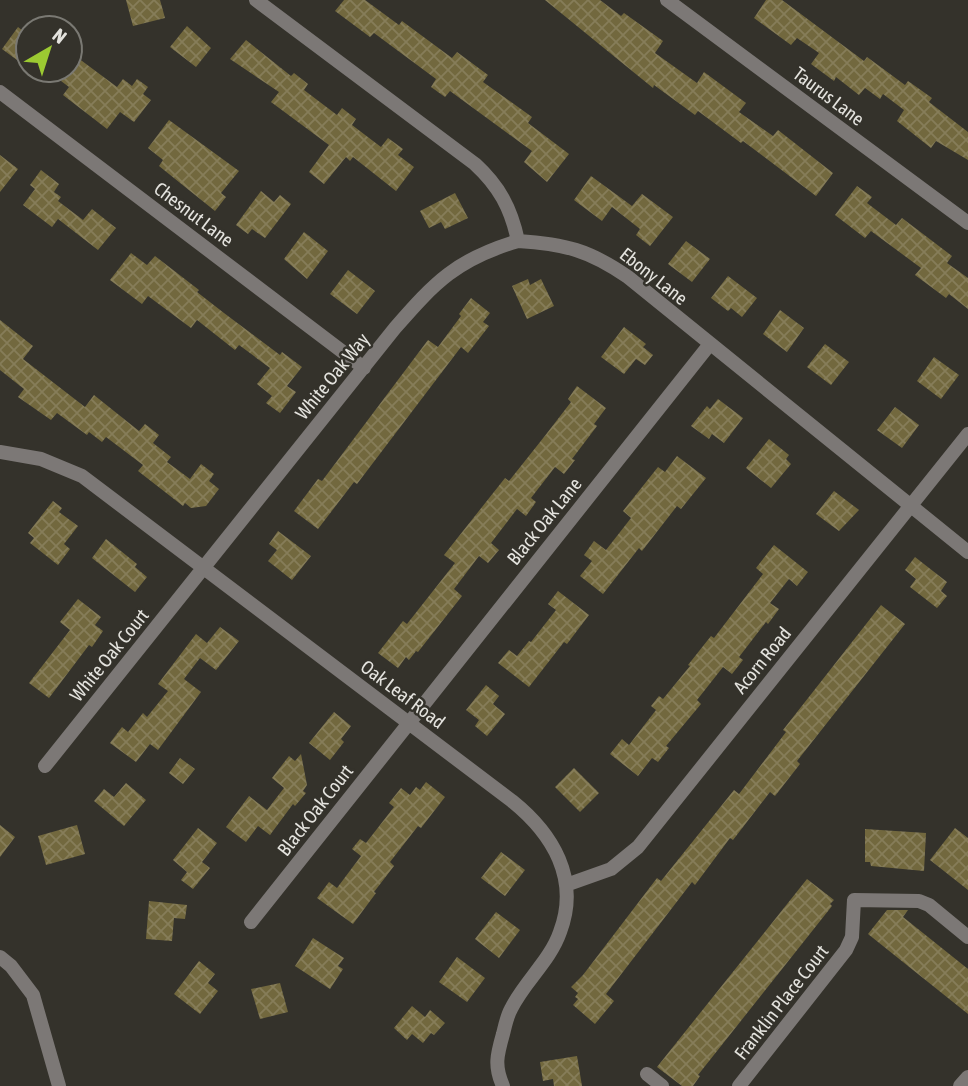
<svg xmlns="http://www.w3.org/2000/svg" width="968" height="1086" font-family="'Asap Condensed',sans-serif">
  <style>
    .building { fill: url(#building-cross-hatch) }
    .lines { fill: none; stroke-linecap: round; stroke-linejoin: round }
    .street { stroke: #7c7876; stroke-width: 14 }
    .labels { text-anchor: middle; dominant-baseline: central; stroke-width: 5; stroke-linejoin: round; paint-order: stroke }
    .street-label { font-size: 19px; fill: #e4e3de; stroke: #34322b }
  </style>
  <defs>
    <pattern id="building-cross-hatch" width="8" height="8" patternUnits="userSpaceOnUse" patternTransform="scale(1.75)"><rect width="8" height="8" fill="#72683e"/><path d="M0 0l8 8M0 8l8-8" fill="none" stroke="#867d59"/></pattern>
  </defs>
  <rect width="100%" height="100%" fill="#34322b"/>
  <path class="building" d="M126 0H160L165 18 133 26Z
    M344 0H365L399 25 402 21 452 58 457 52 488 75 483 82 532 117 528 123 569 154 547 182 524 162 532 151 450 91 445 97 431 87 436 79 374 33 370 37 335 11Z
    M545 0H600L621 16 624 13 663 41 655 53 697 83 704 72 746 103 739 112 773 136 778 130 833 173 816 196 743 141 741 143 698 111 695 115 654 85 653 88Z
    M766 0H782L864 61 867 57 905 85 908 81 932 98 929 102 968 132V160L936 141 931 148 897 121 904 110 883 94 880 99 865 88 859 95 836 77 834 81 811 64 819 53 797 38 791 45 754 18Z
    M187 26 211 48 196 67 170 47Z
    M18 27 28 35V68L2 49Z
    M246 40 291 76 294 73 308 84 304 90 337 115 342 108 356 119 352 125 381 147 388 138 403 149 398 155 414 167 396 191 353 157 350 161 346 157 324 184 309 172 329 145 271 102 279 92 230 59Z
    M70 52 117 87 123 79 132 86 137 79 148 87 143 94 151 100 134 122 120 112 107 129 63 95 69 87 61 81 63 77 54 70H70Z
    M169 120 239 171 221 193 226 197 215 211 159 166 163 160 148 148Z
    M0 155 18 169 0 192Z
    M41 170 59 184 54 192 61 197 58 201 83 220 92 209 116 228 98 250 58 219 52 227 23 205 35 189 30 185Z
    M591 176 632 206 642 194 673 217 650 246 636 235 640 229 612 207 602 221 574 200Z
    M857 186 872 197 867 203 896 225 902 218 952 256 947 263 968 278V309L949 294 946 298 915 275 921 268 871 231 865 238 835 215Z
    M261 191 274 202 280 195 291 204 265 238 252 229 248 234 236 225Z
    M455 193 468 218 445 229 441 222 429 228 420 211Z
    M304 232 328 251 307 279 284 259Z
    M686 241 710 259 692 282 668 264Z
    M131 253 147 265 155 256 199 290 197 292 224 313 280 355 282 352 302 367 287 386 296 392 280 413 266 403 272 396 257 384 270 368 239 345 235 350 197 320 191 328 148 296 142 304 110 280Z
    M348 270 375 291 357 314 330 294Z
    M728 276 757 298 742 317 731 308 728 311 711 298Z
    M528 279 530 285 541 279 554 306 527 319 512 286Z
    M471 298 490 313 483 322 489 326 468 353 461 347 357 484 354 482 318 529 294 511 318 479 322 481 428 340 438 347 461 316 459 314Z
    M780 310 804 328 787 352 763 334Z
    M0 320 33 346 23 359 85 407 94 395 139 431 145 424 159 435 153 443 171 457 167 462 190 479 201 464 214 474 209 481 219 489 206 506 191 508 185 503 183 506 138 471 143 465 106 437 102 442 89 432 87 435 57 413 51 420 18 397 24 389 0 370Z
    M624 327 646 344 643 347 653 355 645 365 636 359 624 374 601 357Z
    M825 344 849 362 831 385 807 367Z
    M934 357 959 375 941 399 917 381Z
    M577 386 606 408 594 424 597 426 572 459 575 460 564 474 555 467 531 498 536 502 526 516 517 509 491 543 499 550 488 563 479 556 454 589 462 596 418 652 416 651 409 660 406 657 398 668 378 653 403 621 407 624 455 563 444 555 505 478 509 481 544 437 571 402 568 399Z
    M718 399 743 418 724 443 712 434 709 439 691 426 707 406 710 409Z
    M895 407 919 425 902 448 877 430Z
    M769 439 789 455 786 459 791 464 771 488 746 468Z
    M677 456 706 478 681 509 677 506 642 551 639 548 603 594 580 576 592 561 584 555 594 541 606 550 631 518 623 511 658 467 665 472Z
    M834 491 859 510 839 531 816 514Z
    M53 501 62 508 59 512 78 526 64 544 70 549 58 565 30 543 34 538 28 533Z
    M278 531 311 556 292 580 268 561 277 550 269 544Z
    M106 539 137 564 135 567 147 577 135 592 92 558Z
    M774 545 808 572 797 586 789 579 770 603 779 609 768 624 766 622 739 657 743 660 732 674 723 667 697 700 701 704 666 746 669 748 658 762 652 758 638 776 610 754 622 739 629 745 656 710 651 706 659 696 663 699 690 666 688 665 711 636 714 638 763 574 756 568Z
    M915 557 947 582 941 591 947 596 937 608 910 587 916 579 905 570Z
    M558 591 589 615 567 644 564 642 529 687 498 663 509 650 517 656 529 641 531 642 556 610 548 604Z
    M78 599 101 617 95 625 103 631 92 647 89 645 49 698 29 683 70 630 60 622Z
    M881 605 905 624 797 761 800 764 775 796 770 792 733 840 730 838 695 885 692 882 606 994 614 1001 595 1024 573 1005 578 999 575 997 578 993 571 987 583 975 657 878 661 881 734 790 739 794 786 732 783 730Z
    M220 627 239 641 216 670 200 658 184 679 201 692 158 750 150 744 136 762 110 743 122 727 128 732 143 713 147 717 168 691 158 684 196 634 207 643Z
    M486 685 499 696 493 704 505 714 487 736 475 726 479 720 466 710Z
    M334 712 351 726 341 739 344 742 330 760 309 743Z
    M301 754 307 785 303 791 306 793 295 806 293 804 270 835 258 826 246 842 226 827 249 796 267 810 284 788 272 778 289 756 295 761Z
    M180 758 195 769 183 784 169 773Z
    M574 768 599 793 580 812 555 787Z
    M426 782 445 797 421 828 418 826 390 862 394 866 374 892 376 893 353 924 317 898 329 882 337 888 361 856 352 849 360 839 366 843 394 807 389 803 401 788 410 795 416 787 420 790Z
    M126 783 146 800 124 826 94 801 104 789 114 797Z
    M0 825 15 837 0 857Z
    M77 825 85 854 46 865 38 836Z
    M198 828 217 843 202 862 210 868 193 889 181 880 187 872 173 860Z
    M955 828 968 838V890L930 860Z
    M865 829 926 833 924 871 871 866 870 862H865Z
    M501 852 525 870 505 896 481 878Z
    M807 879 834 900 830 904 832 906 698 1075 700 1076 693 1086H682L657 1067Z
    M149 901 187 905 185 919 174 918 172 941 146 939Z
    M887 910H908L903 917 968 969V1014L868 934Z
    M496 912 520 930 499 958 475 939Z
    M313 938 344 958 338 966 343 969 330 989 295 966Z
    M457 957 485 978 467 1002 439 982Z
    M199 961 215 974 208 983 218 991 200 1014 174 994Z
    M280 983 288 1012 260 1019 251 989Z
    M412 1006 425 1017 430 1010 445 1023 434 1035 431 1033 423 1043 412 1034 407 1040 394 1028Z
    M577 1056 582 1086H554L553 1079 543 1081 540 1062Z"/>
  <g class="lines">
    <path class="street" d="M256 0 475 164C499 186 511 208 518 241 565 244 589 250 628 277L968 552
      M667 0 968 223
      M0 92 364 368
      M0 452 41 459 82 476 512 801C553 834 580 879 560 932 550 961 524 982 511 1009 507 1016 505 1026 503 1034 497 1055 494 1066 503 1086
      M45 766 395 328C435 282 457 259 518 241
      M566 885 611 869 638 847 968 434
      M251 922 710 344
      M0 957 11 966 33 995 59 1086
      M647 1074 662 1086
      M739 1086 846 950 852 937 854 900 919 901 929 905 968 937
      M960 1086 968 1077"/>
  </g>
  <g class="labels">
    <g class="street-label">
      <text transform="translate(829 96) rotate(37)">Taurus Lane</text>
      <text transform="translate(194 214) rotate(37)">Chesnut Lane</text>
      <text transform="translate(654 276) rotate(38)">Ebony Lane</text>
      <text transform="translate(332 376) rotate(-51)">White Oak Way</text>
      <text transform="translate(544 521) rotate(-51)">Black Oak Lane</text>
      <text transform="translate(109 655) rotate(-51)">White Oak Court</text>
      <text transform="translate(762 660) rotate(-51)">Acorn Road</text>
      <text transform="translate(403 694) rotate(37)">Oak Leaf Road</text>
      <text transform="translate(315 810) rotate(-52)">Black Oak Court</text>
      <text transform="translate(781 1002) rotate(-52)">Franklin Place Court</text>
    </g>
  </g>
  <g transform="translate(49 49) rotate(39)"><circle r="33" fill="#34322b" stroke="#7a7973" stroke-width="2"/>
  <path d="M0-5L12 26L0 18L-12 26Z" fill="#9cca32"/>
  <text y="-10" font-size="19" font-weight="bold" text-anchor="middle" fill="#e4e3de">N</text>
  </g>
</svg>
